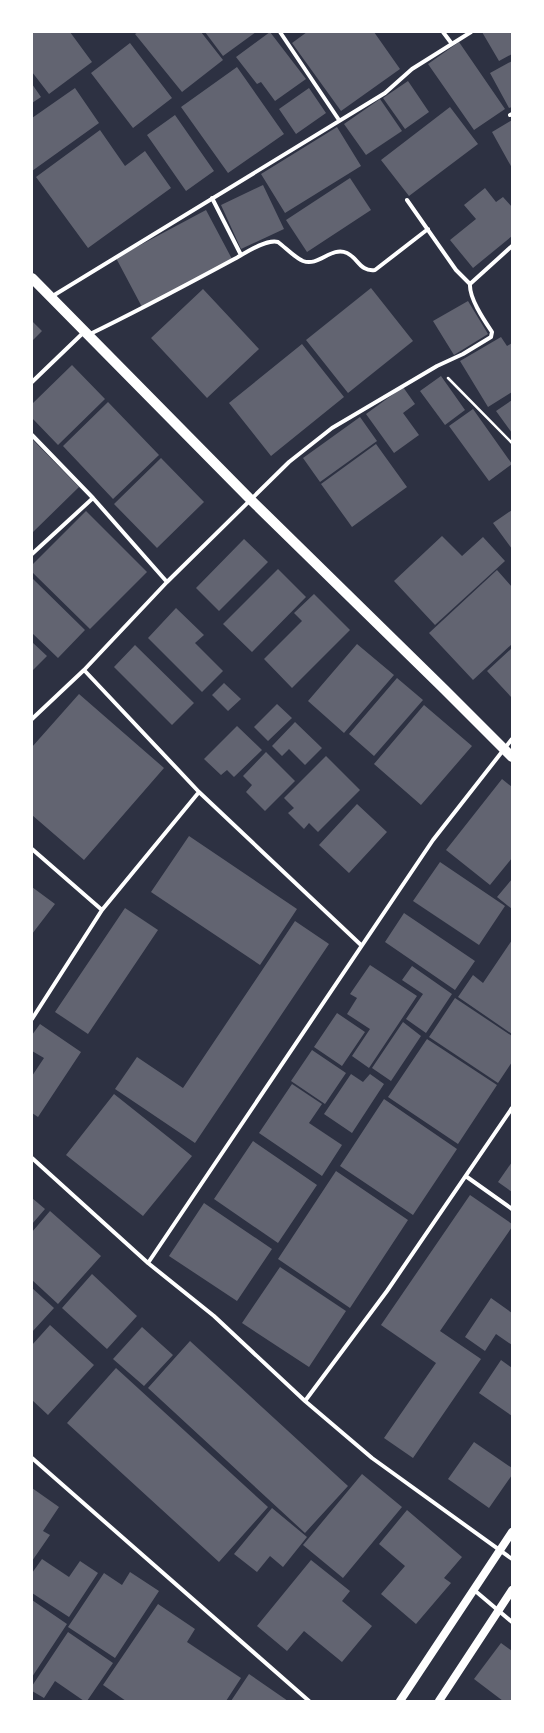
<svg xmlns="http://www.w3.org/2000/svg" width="544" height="1733" font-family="Signika,sans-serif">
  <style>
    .building { fill: #626471 }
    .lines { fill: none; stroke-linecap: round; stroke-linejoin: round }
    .path { stroke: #fff; stroke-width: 2.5 }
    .minor { stroke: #fff; stroke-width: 4 }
    .secondary { stroke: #fff; stroke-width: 8 }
    .primary { stroke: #fff; stroke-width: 10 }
  </style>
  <rect width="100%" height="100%" fill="#2d3142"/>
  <path class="building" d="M32 32H70L92 62 49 94 32 72Z
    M138 32H201L223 60 182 92 135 34Z
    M205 32H256L223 56Z
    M270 32 306 79 275 101 261 82 257 84 236 57Z
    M307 32H374L400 69 341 111 292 43Z
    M482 32H512V54L499 61Z
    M459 42 505 109 474 130 428 64Z
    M130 43 172 98 133 128 91 73Z
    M512 61V107L509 108 490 73Z
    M237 67 284 134 228 173 181 107Z
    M408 81 429 112 405 129 383 98Z
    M32 84 41 97 32 103Z
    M75 88 99 123 32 171V118Z
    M309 88 326 113 296 134 279 109Z
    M380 99 402 131 366 155 344 124Z
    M450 107 478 144 409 196 381 160Z
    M175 115 214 171 186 191 147 135Z
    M512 120V168L492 132Z
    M337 127 361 166 285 213 261 174Z
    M100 130 125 166 145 151 171 188 88 248 36 177Z
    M350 178 371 210 307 252 286 220Z
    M263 185 284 229 241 249 221 205Z
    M485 188 496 202 503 197 512 207V236L473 268 450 240 476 219 464 205Z
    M206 210 232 259 142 307 116 258Z
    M371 288 413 341 348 393 306 340Z
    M203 289 259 349 207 398 151 338Z
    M468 301 488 334 454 355 433 321Z
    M32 321 42 331 32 341Z
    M501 337 507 346 512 343V392L488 407 460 361Z
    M302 344 344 397 271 456 229 403Z
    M72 365 105 399 58 445 32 418V404Z
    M441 376 465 410 445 425 420 391Z
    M403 387 415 404 403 413 419 435 394 453 366 414Z
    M512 400V433L496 411Z
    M108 402 159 455 113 499 63 446Z
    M473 409 512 464 489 481 449 426Z
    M360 417 377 441 320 482 303 458Z
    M32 439 79 487 32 533Z
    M376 444 407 487 352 527 321 484Z
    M161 458 204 502 157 548 114 504Z
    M512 510V549L493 523Z
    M86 511 147 572 90 629 32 572V565Z
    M442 536 462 556 483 537 505 561 435 625 394 581Z
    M244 539 268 562 219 611 196 588Z
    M278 569 306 597 252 652 223 624Z
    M497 570 512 587V644L473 680 429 633Z
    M32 578 85 630 58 658 32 633Z
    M314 594 350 630 292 688 264 659 302 621 294 613Z
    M176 608 204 635 195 643 223 671 202 692 148 638Z
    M32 642 47 656 32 671Z
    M357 644 394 675 344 733 308 701Z
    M135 645 194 703 172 725 114 667Z
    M512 648V698L487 671Z
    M397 678 423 700 374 756 349 734Z
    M224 683 241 699 228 711 212 695Z
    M79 694 164 768 84 860 32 815V747Z
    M277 704 292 718 268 741 254 727Z
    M424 705 472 746 421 805 374 764Z
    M295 722 322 748 305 765 289 749 282 756 272 746Z
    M237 726 262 750 234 777 227 770 221 775 204 759Z
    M266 752 295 781 265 811 246 792 252 785 243 776Z
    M326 756 360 790 318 832 309 823 304 829 288 813 294 808 284 798Z
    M502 779 512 787V858L490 885 446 850Z
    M357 804 387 832 349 873 319 845Z
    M189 836 297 909 260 965 151 892Z
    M440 862 505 906 479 945 413 901Z
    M512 879V909L497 897Z
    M32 887 55 904 32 934Z
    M125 908 158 930 88 1034 55 1012Z
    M404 913 475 961 455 990 385 942Z
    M295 921 329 944 195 1143 115 1089 137 1057 183 1088Z
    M512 940V1034L458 997 473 975 483 983Z
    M370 965 417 996 369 1068 352 1056 370 1029 347 1014 357 998 350 994Z
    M412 966 452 994 426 1033 406 1019 423 994 402 980Z
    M455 998 512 1036V1062L498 1083 429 1037Z
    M337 1013 365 1032 342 1066 314 1047Z
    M403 1022 421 1036 391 1081 372 1068Z
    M40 1024 81 1052 38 1117 32 1113V1076L44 1058 32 1051V1035Z
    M427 1039 497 1085 458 1144 388 1097Z
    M312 1050 346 1073 325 1104 291 1081Z
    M351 1074 363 1082 370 1074 384 1084 352 1133 324 1114Z
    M292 1084 322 1104 309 1123 342 1145 322 1176 259 1133Z
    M114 1094 192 1156 143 1216 66 1155Z
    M384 1099 457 1149 413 1215 340 1166Z
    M253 1141 317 1185 278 1243 214 1199Z
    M512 1162V1192L498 1182Z
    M336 1171 408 1220 350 1308 278 1259Z
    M470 1195 512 1224V1227L440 1331 481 1359 413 1458 384 1438 436 1363 381 1325Z
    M32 1198 45 1209 32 1224Z
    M204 1203 272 1249 237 1301 169 1256Z
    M50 1211 101 1256 58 1304 32 1280V1232Z
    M280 1267 346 1311 309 1367 242 1323Z
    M92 1274 137 1316 107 1349 62 1308Z
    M32 1288 54 1308 32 1332Z
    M491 1298 512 1313V1345L496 1334 485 1351 465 1337Z
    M50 1325 94 1365 48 1415 32 1400V1345Z
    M142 1327 173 1355 144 1386 113 1359Z
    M190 1341 348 1486 305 1533 148 1388Z
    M501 1360 512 1368V1416L479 1393Z
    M116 1368 268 1507 219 1562 67 1423Z
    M474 1442 512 1468V1475L489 1508 448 1479Z
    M362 1474 402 1507 343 1578 303 1545Z
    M32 1488 59 1507 43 1531 50 1535 32 1561Z
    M272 1508 307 1537 283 1567 270 1556 257 1572 234 1554Z
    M407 1510 462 1557 444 1578 451 1583 416 1624 381 1594 405 1566 379 1544Z
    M42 1559 69 1577 80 1561 98 1573 69 1617 32 1593V1573Z
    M311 1560 350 1591 342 1601 372 1626 342 1662 304 1631 287 1651 257 1626Z
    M130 1572 159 1591 115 1658 68 1627 104 1573 122 1585Z
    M32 1600 67 1624 32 1677Z
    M158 1604 195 1629 187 1642 241 1678 226 1701H126L103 1685Z
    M68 1632 113 1663 87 1701H84L55 1681 44 1698 32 1691V1686Z
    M501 1643 512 1651V1701H503L474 1679Z
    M249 1674 288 1701H231Z"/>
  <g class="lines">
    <path class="path" d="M448 378 512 443"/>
    <path class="minor" d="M280 32 339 120
      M443 32 452 44
      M510 115 512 114
      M212 198 241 255
      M407 200 456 270 470 284 512 246
      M51 297 385 93 412 69 471 32
      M88 335C140 310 188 284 238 257 248 251 267 239 278 242 286 248 294 257 303 261 319 267 331 246 347 253 358 258 360 272 375 270L428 229
      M32 382 84 332
      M32 435 93 498 167 582
      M32 554 93 498
      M84 670 199 792 361 945
      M32 719 84 670 167 582 289 462 332 428 437 366 463 354 491 337 492 332C484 320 469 298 470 284
      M32 849 102 910
      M32 1019 102 910 199 792
      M32 1158 148 1263 214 1316 305 1401 372 1458 512 1559
      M467 1177 512 1209
      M148 1263 433 840 512 739
      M305 1401 387 1291 512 1108
      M32 1458 309 1701
      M473 1589 512 1622"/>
    <path class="secondary" d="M400 1701 512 1532
      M439 1701 512 1590"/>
    <path class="primary" d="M32 278 250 499 445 690 512 757"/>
  </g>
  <rect width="544" height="1733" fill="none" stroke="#ffffff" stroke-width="66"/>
</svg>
